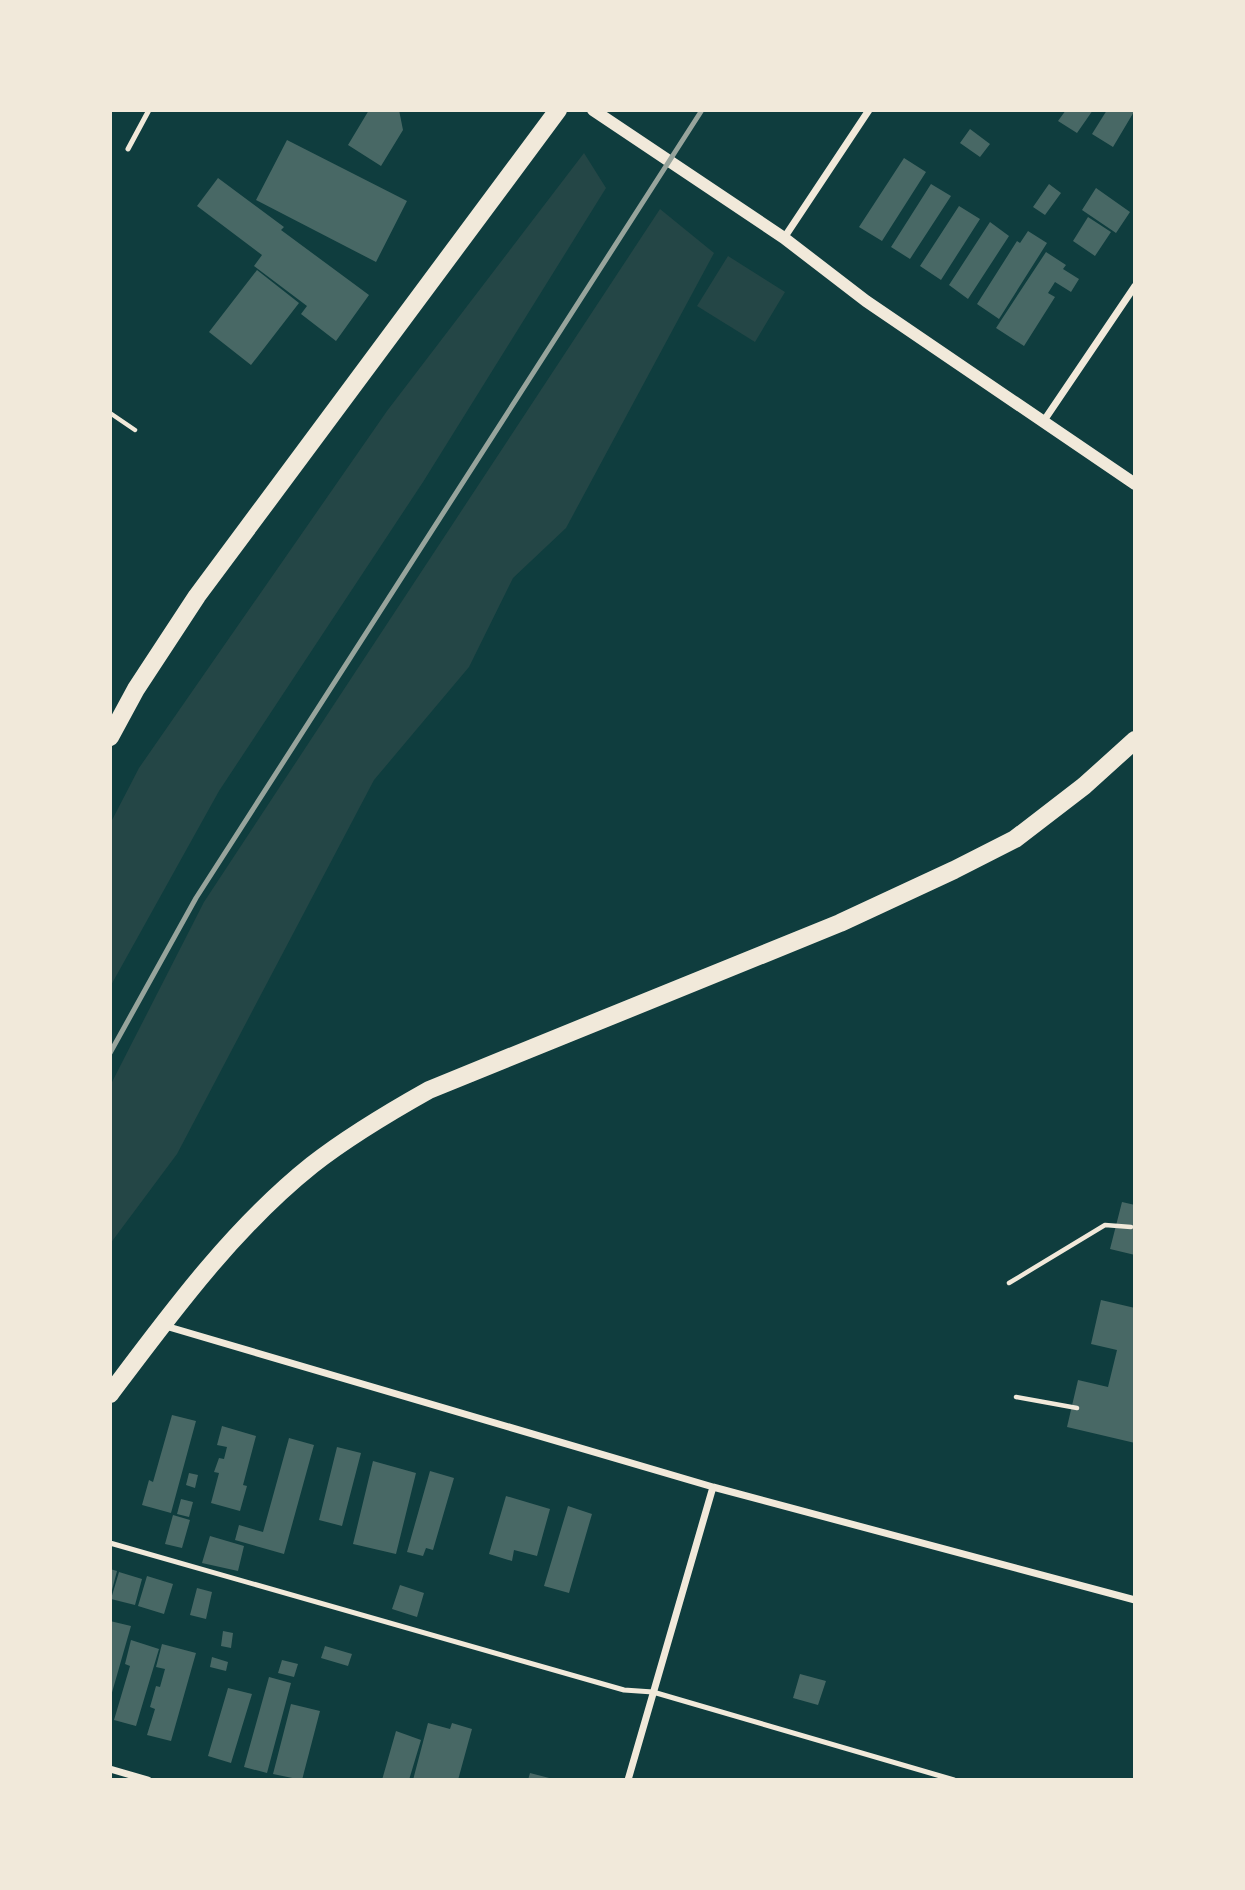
<svg xmlns="http://www.w3.org/2000/svg" width="1245" height="1890" font-family="Figtree,sans-serif">
  <style>
    .green { fill: #244646 }
    .building { fill: #486865 }
    .lines { fill: none; stroke-linecap: round; stroke-linejoin: round }
    .path { stroke: #f1e9da; stroke-width: 4.5 }
    .service { stroke: #f1e9da; stroke-width: 5 }
    .minor { stroke: #f1e9da; stroke-width: 7 }
    .tertiary { stroke: #f1e9da; stroke-width: 12 }
    .primary { stroke: #f1e9da; stroke-width: 18 }
    .rail { stroke: #97a49c; stroke-width: 5 }
  </style>
  <rect width="100%" height="100%" fill="#0f3d3e"/>
  <path class="green" d="M584 153 606 188 423 482 219 791 110 987V824L139 768 387 411Z
    M660 209 714 253 566 528 513 578 469 667 374 780 177 1154 110 1244V1086L204 902Z
    M728 256 785 292 755 342 697 306Z"/>
  <path class="building" d="M369 110H399L403 130 381 166 348 145Z
    M1066 110H1093L1077 133 1058 121Z
    M1107 110H1135L1113 147 1092 134Z
    M970 129 990 144 980 157 960 143Z
    M287 140 407 201 376 262 256 200Z
    M904 158 926 172 882 241 859 227Z
    M218 178 284 227 281 230 369 295 336 341 301 314 307 306 254 266 262 255 197 206Z
    M931 184 951 196 910 259 891 247Z
    M1049 184 1061 193 1045 215 1033 207Z
    M1096 188 1130 212 1116 233 1082 210Z
    M959 206 980 219 941 280 920 266Z
    M1088 217 1111 232 1095 256 1073 241Z
    M990 222 1009 236 968 299 949 285Z
    M1028 231 1047 243 999 319 977 304 1017 241 1020 243Z
    M1046 252 1066 265 1063 269 1079 279 1071 292 1055 282 1048 293 1055 297 1024 346 996 328Z
    M257 270 299 303 251 365 209 332Z
    M1122 1202 1135 1205V1255L1110 1249Z
    M1101 1300 1135 1308V1443L1067 1427 1078 1380 1108 1387 1117 1350 1091 1344Z
    M172 1415 196 1421 171 1513 142 1505 149 1480 153 1482Z
    M222 1426 256 1436 243 1485 247 1486 240 1511 211 1503 219 1473 214 1472 219 1458 224 1459 227 1447 217 1445Z
    M289 1438 314 1445 284 1554 235 1540 239 1525 263 1532Z
    M337 1447 361 1453 342 1526 319 1520Z
    M373 1461 416 1473 396 1554 353 1544Z
    M430 1471 454 1478 433 1550 426 1548 423 1556 407 1552Z
    M189 1473 198 1475 195 1488 186 1485Z
    M506 1496 550 1509 537 1556 514 1550 512 1561 489 1554Z
    M181 1499 193 1502 189 1517 177 1514Z
    M568 1506 592 1514 569 1593 544 1586Z
    M173 1515 190 1520 182 1548 165 1544Z
    M210 1536 244 1546 238 1571 202 1563Z
    M110 1569 117 1571 111 1594H110Z
    M119 1572 142 1579 135 1605 111 1599Z
    M147 1576 173 1584 164 1614 138 1606Z
    M400 1585 424 1593 417 1617 392 1609Z
    M197 1588 212 1592 206 1619 190 1615Z
    M110 1621 131 1626 111 1696H110Z
    M223 1631 233 1633 231 1648 221 1646Z
    M131 1640 159 1649 136 1726 114 1720 130 1666 125 1664Z
    M162 1644 196 1653 171 1741 147 1735 155 1709 150 1707 156 1686 160 1687 165 1669 156 1667Z
    M325 1646 352 1654 348 1666 321 1658Z
    M212 1657 228 1662 226 1671 210 1667Z
    M282 1660 298 1664 294 1677 278 1673Z
    M800 1674 826 1681 818 1705 793 1698Z
    M269 1677 291 1683 267 1773 244 1767Z
    M228 1688 252 1694 231 1763 208 1756Z
    M291 1704 320 1711 302 1780 273 1774Z
    M428 1723 450 1729 452 1723 472 1729 458 1780H413Z
    M396 1731 421 1740 409 1780H382Z
    M530 1773 553 1779V1780H528Z"/>
  <g class="lines">
    <path class="path" d="M110 413 135 430
      M1009 1283 1105 1225 1131 1227
      M1016 1397 1077 1408"/>
    <path class="service" d="M128 149 149 110
      M110 1543 624 1690 653 1692 954 1780"/>
    <path class="minor" d="M784 238 869 110
      M1043 422 1135 286
      M162 1325 713 1487 1135 1600
      M110 1769 148 1780
      M628 1780 713 1487"/>
    <path class="tertiary" d="M593 110 784 238 866 301 1135 484"/>
    <path class="primary" d="M110 737 136 689 197 596 558 110
      M110 1394C170 1314 233 1228 312 1165 349 1136 388 1113 429 1090L840 923 954 870 1015 839 1084 786 1135 740"/>
    <path class="rail" d="M110 1053 196 898 702 110"/>
  </g>
  <rect width="1245" height="1890" fill="none" stroke="#f1e9da" stroke-width="224"/>
</svg>
